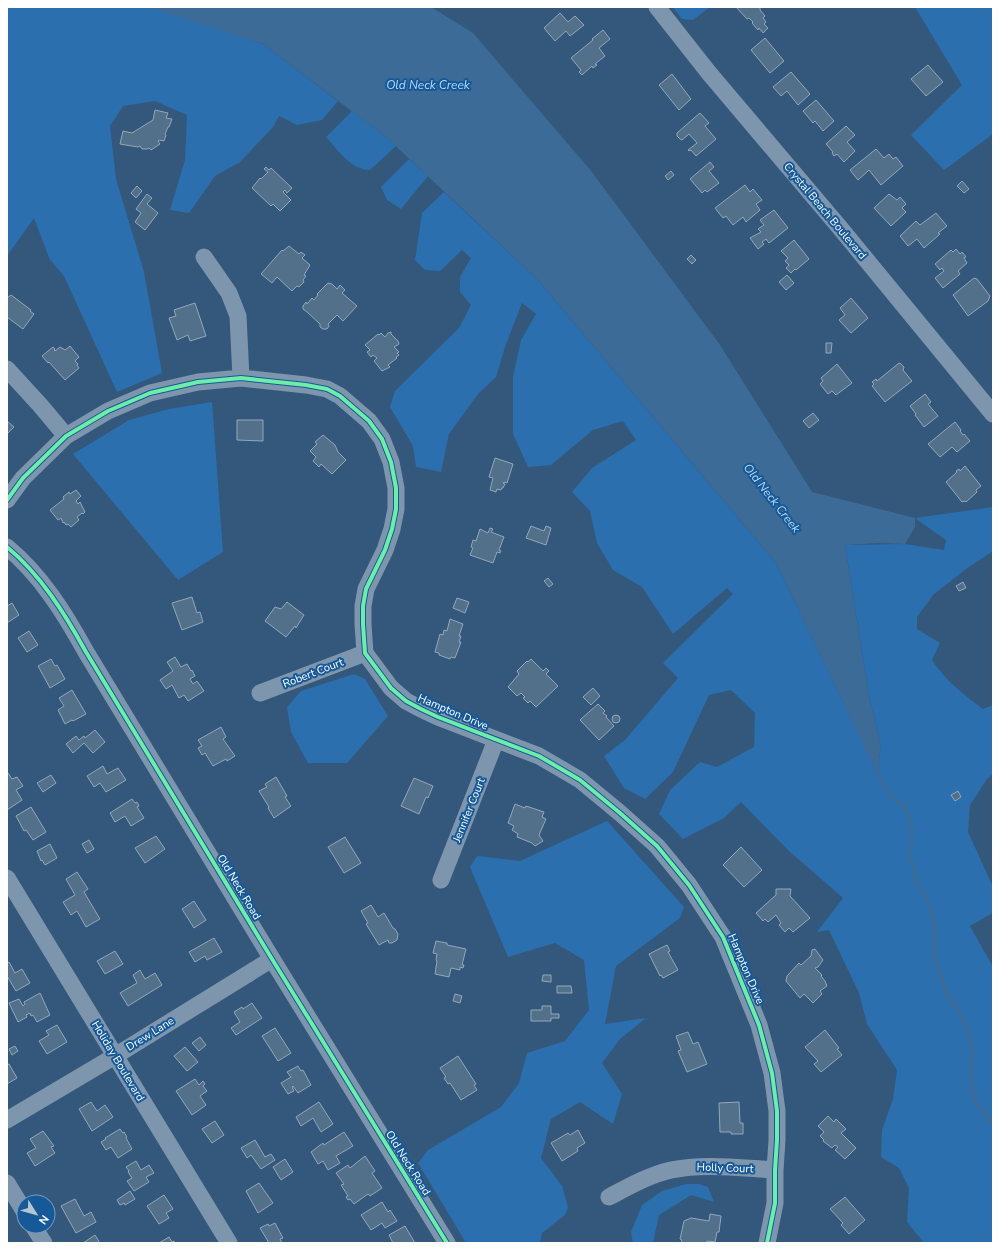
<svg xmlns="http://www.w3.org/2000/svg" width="1000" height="1250" font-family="'Nunito Sans',sans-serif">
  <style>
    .green { fill: #2b6fae }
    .water { fill: #3c6b97 }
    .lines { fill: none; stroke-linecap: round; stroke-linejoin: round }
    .stream { stroke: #3c6b97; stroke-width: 3.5 }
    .building { fill: #53708b; stroke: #93a7ba }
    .minor { stroke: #7e96ad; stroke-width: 17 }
    .cycleway-casing { stroke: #165999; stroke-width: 6 }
    .cycleway { stroke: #6deda7; stroke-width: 4 }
    .labels { text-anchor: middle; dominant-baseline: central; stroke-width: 4; stroke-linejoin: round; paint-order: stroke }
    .street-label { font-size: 11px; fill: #fff; stroke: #165999 }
    .water-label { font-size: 12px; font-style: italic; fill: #b7daf8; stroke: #165999 }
  </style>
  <rect width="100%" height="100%" fill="#34587b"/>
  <path class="green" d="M7 7H154L263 44 338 101 322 120 297 125 279 116 273 127 240 162 215 176 189 213 170 210 185 160 187 115 155 101 123 106 110 126 116 179 144 272 162 373 117 392 64 276 50 260 34 218 7 256Z
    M673 7H710L693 20 682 19Z
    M915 7H993V134L944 170 911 135 962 85Z
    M352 111 386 137 396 146 370 170C351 170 338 150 326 137Z
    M409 159 428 176 401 209 387 200 381 187Z
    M444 192 537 279 776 563 877 772 881 746 869 696 845 545 905 544 944 550 946 540 915 518 993 507V551L966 569 933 595 917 617V629L940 643 932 660C947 682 962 693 983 709L993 705V774L987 779 970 805 968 832 993 887V910L991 914 970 926 993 967V1243H924L907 1222 909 1188 899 1168 881 1157 882 1130 893 1099 897 1070 867 1024 859 993 829 930 817 932 843 898 789 851 741 802 724 818 683 839 659 814 670 790 700 762 717 767 754 747 755 713 731 690 709 695 673 772 645 799 624 788 604 756 625 740 678 678 663 663 733 594 727 588 673 634 642 587 613 570 597 543 590 511 572 492 592 468 636 440 623 421 593 430 551 465 528 467 513 434V377L521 340 536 314 522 303 505 347 496 377 478 394 449 434 441 472 416 467 413 446 390 407 395 391 459 328 471 305 460 292V277L471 258 462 250 440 271 425 270 415 260 422 213Z
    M212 402 223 552 178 580 73 454 129 420 169 409Z
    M354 674 365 679 388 716 347 763H308L291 732 287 707 301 691Z
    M607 821 684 907 680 918 616 966 605 1024 646 1018 620 1039 602 1063 622 1094 613 1124 580 1102 551 1119 541 1158 562 1186 568 1207 565 1215 542 1233 540 1243H466L418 1163 428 1150 501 1107 519 1083 527 1053 565 1041 589 1010 584 960 555 943 508 957 470 867 477 856 520 861Z
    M686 1184H699L708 1187 714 1202 691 1195 659 1215 653 1243H633L631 1232 642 1205 662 1191Z"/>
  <path class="water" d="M148 7H431L473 33 592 172 720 345 812 492 915 518V527L905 544 878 543 845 545 869 696 881 746 877 773 776 563 537 279 386 137 263 44Z"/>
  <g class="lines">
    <path class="stream" d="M876 770 891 797 905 807 912 827 910 855 916 880 930 906 935 929V958L946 992 964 1021 972 1046 971 1076 973 1099 993 1124"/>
  </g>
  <path class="building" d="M736 7H760V10L765 16 763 18 766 22 764 24 768 28 763 33 759 28 758 30 752 23 753 22 749 18 747 19Z
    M560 13 568 22 575 16 584 25 570 36 566 31 555 41 544 28Z
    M603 30 610 39 599 48 605 56 595 64 597 65 593 68 592 66 582 75 579 72 581 70 571 58 593 40 592 39Z
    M765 38 784 61 770 73 751 50Z
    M928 65 943 82 926 96 911 79Z
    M791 72 810 94 798 105 787 91 781 96 773 87Z
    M672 74 691 99 679 110 659 85Z
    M816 100 834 121 823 131 815 121 813 123 803 111Z
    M155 110 168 113 166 118 172 119 169 127H168L165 134 166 135 164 141 159 140 158 141 160 144 151 150 149 148 147 149H142L140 146 138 147 120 144 123 131 132 133 153 120Z
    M700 113 709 123 705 126 716 139 696 156 691 150 689 151 688 150 697 143 689 134 682 140 680 139 677 136V133Z
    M846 126 855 135 847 142 855 151 844 162 837 154 834 156 832 153 833 152 826 144Z
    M876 149 884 158 889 154 893 159 896 157 903 166 881 185 869 170 858 180 850 170Z
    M710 162 714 167 709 171 719 183 707 192 705 190 702 193 690 179Z
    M266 167 269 170 271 168 292 188 287 193 285 190 283 192 291 200 280 211 273 204 271 206 252 188 260 178 261 179 268 172 264 169Z
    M671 171 674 175 668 180 665 176Z
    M962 181 969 189 964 193 957 186Z
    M745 185 750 192 753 189 762 200 756 204 760 210 746 222 743 217 733 225 726 216 723 218 715 208Z
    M137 186 142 191 136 198 131 193Z
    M147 194 152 198 147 204 158 213 145 230 135 222 141 213 136 209Z
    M889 194 897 200 900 197 906 204 902 208 906 212 891 226 874 208Z
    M774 210 788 228 769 243 766 239 762 242 764 244 758 249 750 238 761 232 758 229 764 225 760 220Z
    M936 213 947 226 938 233 940 234 924 248 917 239 908 246 900 236 916 221 920 225Z
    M794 240 809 259 796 270 795 269 791 273 786 268 789 265 785 261 788 258 781 251Z
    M289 246 299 254 301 252 305 255 302 258 310 265 304 275 306 276 303 280 304 282 299 287 297 286 292 291 277 277 272 283 261 274 282 250 283 251Z
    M956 249 960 254 962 252 966 257 964 258 967 263 958 271 960 274 943 288 935 278 944 271 942 268 940 270 935 264 951 250 953 252Z
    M691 255 696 260 692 264 687 259Z
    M787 275 794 283 786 290 779 282Z
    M974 278 977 279 990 296 988 301 968 316 953 295Z
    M328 283 332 284 337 289 340 285 345 290 342 293 357 306 343 321 337 315 328 324 329 326 327 329H323L320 327V324L307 312 303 309V306L306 302 307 304 312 298 314 300 318 295 317 294Z
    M11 295 31 310 30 311 34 314 23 329 7 317V298Z
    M851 298 868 318 851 333 839 320 845 315 840 308Z
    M195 303 206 336 190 341 188 335 177 340 169 318 176 316 174 310Z
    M391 332V334L398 341 399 344 394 347 399 352 397 353 399 355 396 357 397 358 388 365 390 367 382 371 374 361 377 358 373 355 371 357 367 352 370 350 365 345 378 334 379 335 381 333 385 337 388 333Z
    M826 343H832L831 353H826Z
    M70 346 79 357 75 361 78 364 77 365 79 368 65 380 49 362 48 363 42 356 53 347 55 349 54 350 55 351 60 347 65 350Z
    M899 363 901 364 904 367 903 370 912 381 885 402 872 386 874 384 872 382 876 379 877 381Z
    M837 364 852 383 836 395 832 391 828 394 820 384 823 381 821 378Z
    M925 394 931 402 928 404 938 416 924 427 915 415 916 414 910 406Z
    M813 413 819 420 809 428 803 421Z
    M237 420H263V441L237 440Z
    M7 421 14 427 7 434Z
    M955 422 961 430 960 431 963 435 964 434 970 441 957 452 952 447 940 457 928 444Z
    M323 435 335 445 338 452 346 460 332 474 321 464 319 467 313 461 316 457 310 451 317 444 315 442Z
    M495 458 513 464 507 483 504 482 503 483 505 484 503 488H502L501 490 497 489 496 492 490 490 493 478 489 477Z
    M965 466 981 486 976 490 977 492 966 502 965 501 962 502 946 482 957 472 956 471 959 469 960 471Z
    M76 490 81 496 76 501 78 504 80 502 85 512 83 514 82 513 77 517 79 520 71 527 68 524 66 525 64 522 63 523 61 518 58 520 50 510 64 499 63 497 69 492 70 494Z
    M531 526 544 531 546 526 551 528 546 545 526 538Z
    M490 528 493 529 491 532 504 537 499 550 501 551 500 553 497 552 493 563 470 555 473 548 471 547 473 540 476 541 480 529 488 533Z
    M548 578 553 584 549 587 544 581Z
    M963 582 966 588 959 591 956 586Z
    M192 597 197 613 200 612 203 622 182 630 172 603Z
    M457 598 469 602 465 613 453 608Z
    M287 602 304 615 296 628 295 626 286 637 265 621 275 607 281 609Z
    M12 603 19 615 7 623V606Z
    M450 619 463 624 459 636H461L459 642H461L455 658 451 657 450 659 439 655V653L435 652 440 634 443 635 444 630 447 631Z
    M29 631 38 645 27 652 18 638Z
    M175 657 181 667 187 664 191 671 192 670 195 676 190 679 193 684 197 681 204 691 188 701 184 695 179 698 172 685 166 689 160 680 173 671 167 662Z
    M51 659 55 666 57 665 65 679 50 688 38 666Z
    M531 659 543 671 546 668 549 671 546 674 558 686 536 707 530 701 528 703 523 698 525 697 521 693 517 696 508 687 519 674 517 671 527 661 528 662Z
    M593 688 600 696 591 705 583 697Z
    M72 690 86 714 73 721 72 720 65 724 58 710 64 706 59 698Z
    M598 704 605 711 603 713 607 716 606 717 614 726 599 740 580 720Z
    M612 719a4 4 0 1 1 8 0a4 4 0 1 1-8 0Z
    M221 727 226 737 223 739 235 756 227 761 226 759 213 766 205 753 202 755 198 748 202 746 198 740Z
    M95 730 105 742 93 753 84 743 73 753 66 744 76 736 79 740 84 736 85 738Z
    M103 766 107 774 118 768 126 780 106 792 100 783 94 787 87 776Z
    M8 773 12 779 17 777 23 786 16 790 22 800 7 810V774Z
    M51 775 56 783 43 792 37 783Z
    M276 777 287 796 285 797 291 806 274 818 268 808 269 807 259 791 267 787 265 784Z
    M414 778 433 786 428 798 426 797 419 814 401 806Z
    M958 791 961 797 955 801 951 795Z
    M132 799 135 803 137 802 139 806 137 807 144 818 131 826 125 816 115 822 110 813Z
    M515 804 525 808 526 806 544 812 542 817 546 819 539 835 543 841 535 846 532 843 517 837 518 834 512 830 514 826 508 823Z
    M31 807 46 832 33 840 26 830 24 831 16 816Z
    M156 836 165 849 145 863 135 848Z
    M345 837 361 863 344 873 328 847Z
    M89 840 94 849 87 853 82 844Z
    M50 844 57 858 45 865 42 860 41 861 37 851Z
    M741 847 762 870 744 887 723 865Z
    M77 872 88 889 84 892 100 919 86 927 77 911 71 915 63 902 75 895 66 879Z
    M776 889H791L790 896 810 918 793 932 789 928 785 932 779 925 781 923 776 915 768 922 765 919 763 921 756 913 776 895Z
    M194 901 206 920 194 928 182 909Z
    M371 905 378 917 384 913 393 928 395 929 398 934 397 940 392 943H389L388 940 379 945 366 924 368 923 361 911Z
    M214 938 222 952 207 960 205 956 195 962 189 952Z
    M436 941 447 943V945L466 949 462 965H464L463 968 460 967V970L451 968 449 977 435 974 437 961 436 960 437 954 433 953Z
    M667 945 670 951 668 952 678 970 663 978 661 975 660 976 649 954Z
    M815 949 823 960 818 967 815 968 822 975 821 976 825 981 827 986 820 991 822 994 813 1003 804 994 800 998 786 981 787 976 799 963 801 965 811 956 812 950Z
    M115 951 123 964 105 974 97 961Z
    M9 962 15 973 22 969 30 983 16 991 7 976V963Z
    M140 970 145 979 155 973 162 985 128 1006 120 993 137 983 133 975Z
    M543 975H551V982L542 981Z
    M557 986H571L572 993H557Z
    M40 993 50 1015 37 1022 33 1015 31 1016 30 1013 26 1015 27 1017 18 1022 9 1003 19 999 23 1006 25 1004 24 1002Z
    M455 994 462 996 460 1003 453 1001Z
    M252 1003 262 1018 236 1035 231 1028 240 1022 234 1012 242 1007 243 1009Z
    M542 1006H551V1014H559V1018H551V1021H531V1010H542Z
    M57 1025 67 1042 47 1054 39 1041 49 1035 46 1031Z
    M275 1028 291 1053 278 1061 262 1036Z
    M825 1030 839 1048 837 1049 842 1055 821 1072 814 1064 818 1061 805 1047Z
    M688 1032 693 1044 698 1042 707 1064 687 1072 678 1051 681 1050 676 1036Z
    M200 1037 206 1045 199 1051 192 1043Z
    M15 1046 18 1051 12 1055 9 1049Z
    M185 1047 198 1062 187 1071 174 1056Z
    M458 1056 476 1084 474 1085 477 1090 461 1100 450 1083 448 1084 444 1078 446 1077 440 1068Z
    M9 1064 17 1078 7 1084V1065Z
    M298 1066 301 1071 303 1070 311 1085 298 1093 293 1086 292 1087 294 1091 288 1094 281 1083 291 1077 287 1072Z
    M195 1079 199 1085 203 1081 205 1084 203 1086 207 1091 200 1096 206 1105 192 1115 176 1091Z
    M91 1102 97 1111 105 1105 113 1117 92 1131 79 1109Z
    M319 1102 333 1124 321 1132 313 1118 301 1126 296 1117Z
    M739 1102 740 1123H743V1134H731V1132H720L719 1103Z
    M828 1116 834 1122 836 1119 846 1129 841 1133 856 1148 845 1159 835 1150 838 1147 835 1145 832 1148 823 1141 824 1140 820 1136 824 1132 818 1126Z
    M215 1121 224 1135 212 1143 202 1129Z
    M120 1129 123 1133 124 1132 127 1137 126 1138 132 1149 118 1158 111 1147 106 1150 101 1142 106 1139 105 1138Z
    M578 1130 585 1143 577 1148 578 1151 562 1161 551 1143 568 1133 570 1135Z
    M43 1131 54 1146 51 1147 55 1153 35 1166 27 1153 36 1148 30 1139Z
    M344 1132 353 1146 336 1156 340 1163 328 1170 323 1161 318 1164 311 1152 323 1143 324 1145Z
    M255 1140 265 1157 271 1154 275 1160 261 1169 251 1155 247 1158 241 1148Z
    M365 1156 375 1171 372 1173 382 1188 370 1196 368 1194 354 1204 350 1199 348 1200 346 1197 348 1196 341 1185 344 1184 336 1173 348 1165 350 1168Z
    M285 1159 293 1172 281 1180 273 1167Z
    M136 1161 141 1170 149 1165 154 1173 146 1177 149 1182 134 1191 127 1181 132 1178 128 1172 129 1171 126 1167Z
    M259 1183 273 1203 258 1213 246 1191Z
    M130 1191 135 1199 125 1205 124 1203 120 1205 117 1200Z
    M164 1195 173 1209 166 1213 169 1218 159 1224 147 1206Z
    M845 1197 865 1220 849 1234 841 1225 843 1223 830 1209Z
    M75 1199 84 1216 91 1212 96 1222 76 1233 61 1206Z
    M382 1202 388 1212 390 1210 397 1221 385 1228 382 1223 371 1230 361 1215Z
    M710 1214 721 1216 719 1232H717L715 1242 707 1241V1243H681L682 1240 680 1239 684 1221 691 1218 709 1221Z
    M275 1223 283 1238 280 1239 282 1243H269L260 1228 268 1224 269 1226Z
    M405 1226 415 1243H393L389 1235Z
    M95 1235 100 1243H83Z
    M169 1237 172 1242 174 1241 175 1243H159Z"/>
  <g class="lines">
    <path class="minor" d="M657 7 709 73 841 229 993 414
      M204 257 229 293 238 316 241 378
      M7 369 40 405 66 436
      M7 500 23 478 66 436 108 411 150 393 198 382 241 378 306 385 327 389 340 396 369 421 382 439 391 462 396 488V509L392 529 385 550 366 589 363 606V624L365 653 391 688 406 701 421 709 438 717 539 756 580 780 620 813 657 846 689 885 723 937 759 1025 772 1073 777 1111V1140L775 1170V1203L767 1243
      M7 547C41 575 65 614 86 652L272 959 447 1243
      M260 693 365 653
      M7 878 229 1243
      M441 880 496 740
      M7 1120 115 1056 272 959
      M7 1183 24 1211
      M609 1197C628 1187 649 1175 671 1170 704 1163 740 1168 775 1170
      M33 1226 44 1243"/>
    <defs>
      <path id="cycleway" d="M7 500 23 478 66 436 108 411 150 393 198 382 241 378 306 385 327 389 340 396 369 421 382 439 391 462 396 488V509L392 529 385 550 366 589 363 606V624L365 653 391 688 406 701 421 709 438 717 539 756 580 780 620 813 657 846 689 885 723 937 759 1025 772 1073 777 1111V1140L775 1170V1203L767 1243
        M7 547C41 575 65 614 86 652L272 959 447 1243"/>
    </defs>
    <use href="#cycleway" class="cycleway-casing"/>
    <use href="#cycleway" class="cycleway"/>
  </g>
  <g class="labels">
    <g class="street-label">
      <text transform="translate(825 211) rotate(50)">Crystal Beach Boulevard</text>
      <text transform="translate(313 673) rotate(-21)">Robert Court</text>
      <text transform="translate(453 712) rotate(23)">Hampton Drive</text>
      <text transform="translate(469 810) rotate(-68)">Jennifer Court</text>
      <text transform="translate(239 887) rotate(59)">Old Neck Road</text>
      <text transform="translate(746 969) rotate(67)">Hampton Drive</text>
      <text transform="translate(150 1034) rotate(-32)">Drew Lane</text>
      <text transform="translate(118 1061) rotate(59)">Holiday Boulevard</text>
      <text transform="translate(408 1163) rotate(58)">Old Neck Road</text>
      <text transform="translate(725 1168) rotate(2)">Holly Court</text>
    </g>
    <g class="water-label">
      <text x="428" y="85">Old Neck Creek</text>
      <text transform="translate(772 498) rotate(52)">Old Neck Creek</text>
    </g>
  </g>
  <rect width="1000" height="1250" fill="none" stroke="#ffffff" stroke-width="16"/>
  <g transform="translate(36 1214) rotate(127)"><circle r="19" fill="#165999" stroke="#739bc2"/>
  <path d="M0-3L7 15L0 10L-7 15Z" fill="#b8c5d1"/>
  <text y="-6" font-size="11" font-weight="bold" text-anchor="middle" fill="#ffffff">N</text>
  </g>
</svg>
